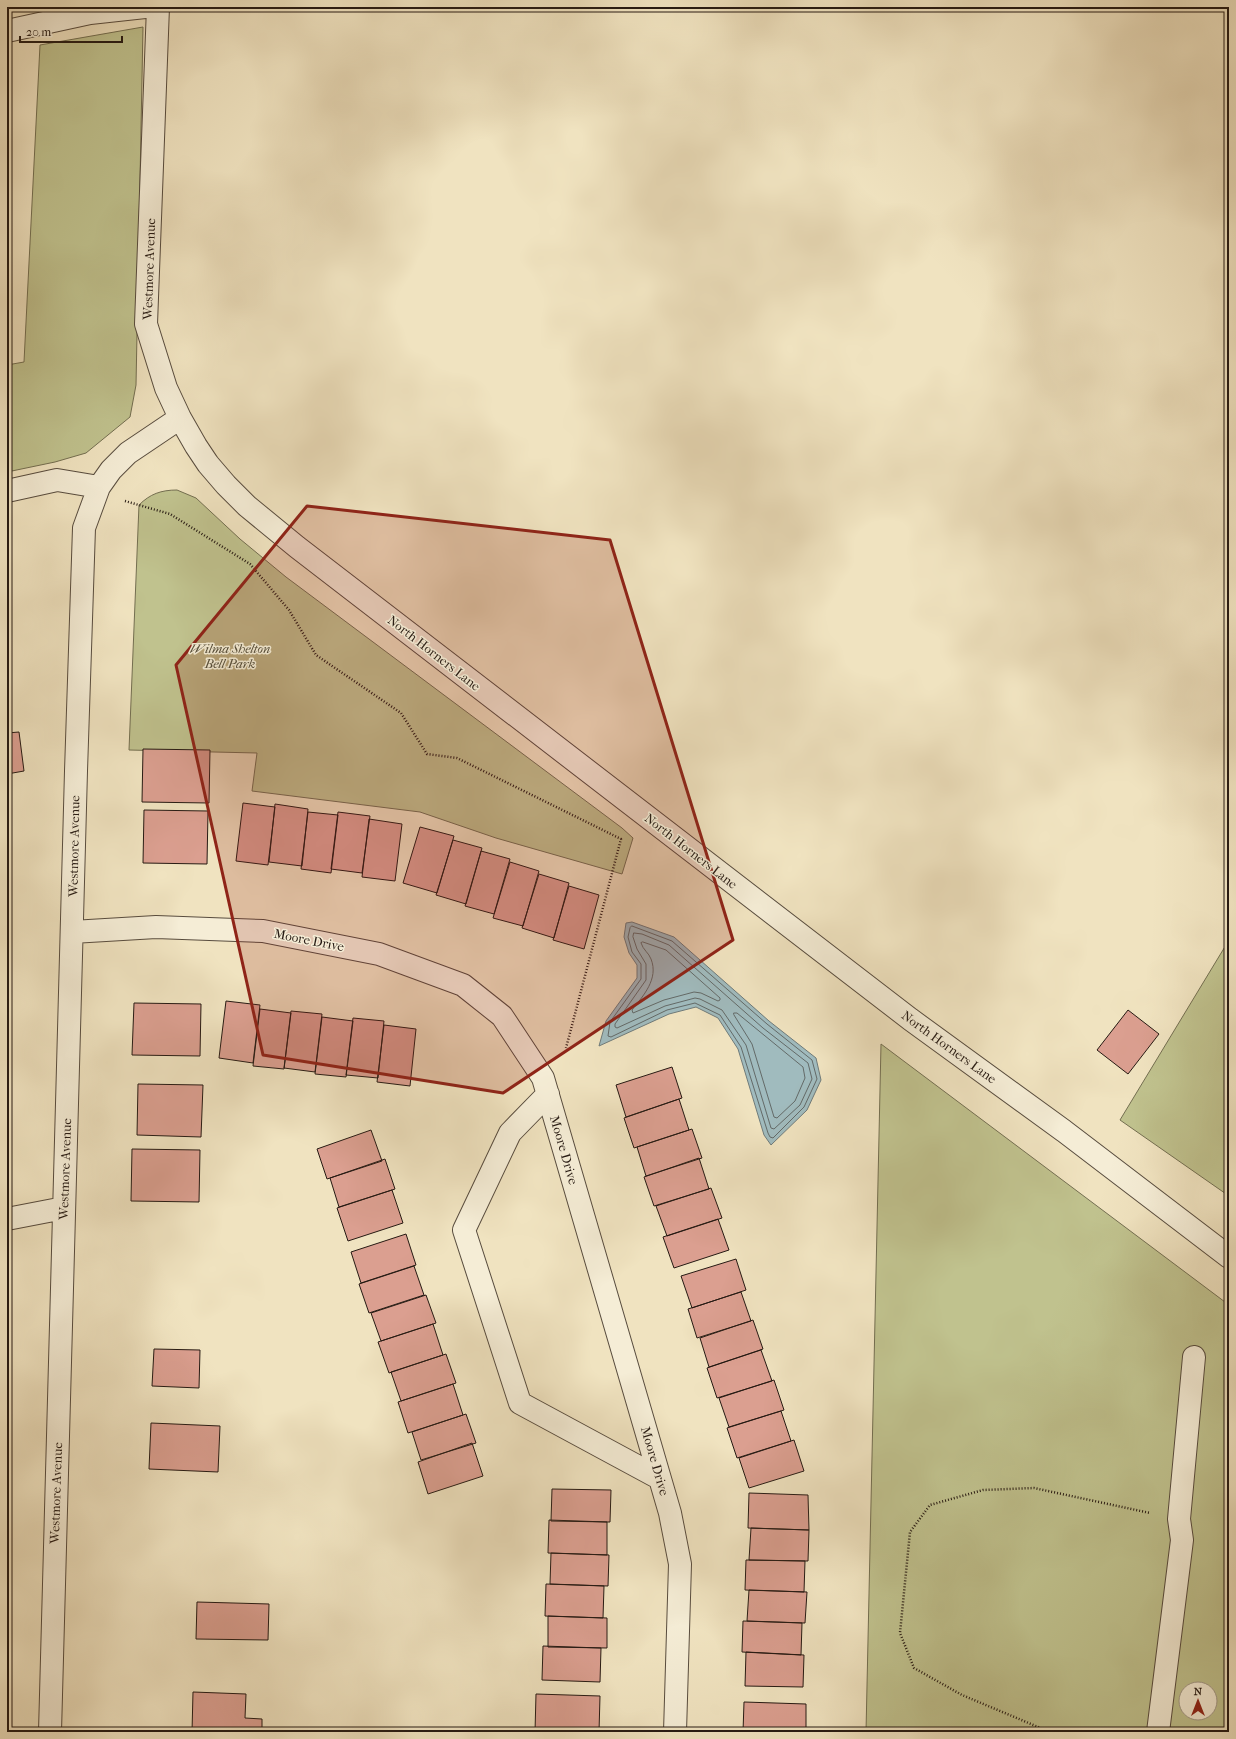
<svg xmlns="http://www.w3.org/2000/svg" width="1236" height="1739" font-family="'IM FELL French Canon',serif">
  <style>
    .green { fill: #c0c28e; stroke: #736e50; fill-rule: evenodd }
    .water { fill: #a0bbbe; stroke: #6f7b7a }
    .lines { fill: none; stroke-linecap: round; stroke-linejoin: round }
    .shore { stroke: #636a68; stroke-width: 1 }
    .building { fill: #db9f90; stroke: #261a13 }
    .minor-casing { stroke: #584c3e; stroke-width: 24 }
    .path { stroke: #261a13; stroke-width: 2.5; stroke-dasharray: 1 2; stroke-linecap: butt }
    .minor { stroke: #f5edd6; stroke-width: 22 }
    .marked { fill: #8f2418; fill-opacity: 0.2; stroke: #8f2418; stroke-width: 3; stroke-linejoin: round }
    .labels { text-anchor: middle; dominant-baseline: central; stroke-width: 3; stroke-linejoin: round; paint-order: stroke }
    .street-label { font-size: 13px; fill: #261a13; stroke: #f5edd6 }
    .park-label { font-size: 13px; font-style: italic; fill: #544c38; stroke: #f5edd6 }
  </style>
  <rect width="100%" height="100%" fill="#f0e3c0"/>
  <filter id="stains"><feTurbulence type="fractalNoise" baseFrequency=".005" numOctaves="4"/><feColorMatrix values="0 0 0 0 .2 0 0 0 0 .09 0 0 0 0 .02 0 0 0 .5 -.17"/></filter>
  <radialGradient id="worn" r=".72"><stop offset=".6" stop-color="#630" stop-opacity="0"/><stop offset="1" stop-color="#630" stop-opacity=".3"/></radialGradient>
  <path class="green" d="M143 27 136 385 130 417 86 453 55 462 7 472V365L24 362 40 45Z
    M177 490 196 498 240 539 286 577 622 828 633 838 622 874 496 838 420 812 252 791 257 753 129 750 139 505C150 494 161 490 177 490Z
    M1229 940V1196L1120 1120Z
    M881 1044 1229 1305V1732H866ZM1186 1689H1210V1713H1186Z"/>
  <path class="water" d="M632 922 674 937 769 1021 816 1058 821 1080 807 1110 771 1145 764 1135 738 1049 718 1018 696 1007 669 1014 599 1046 606 1021 637 978V965L629 953 624 937 626 923Z"/>
  <g class="lines">
    <path class="shore" d="M632 926 672 941 767 1024 812 1060 817 1079 804 1107 773 1138 770 1137 768 1133 741 1047 720 1015 695 1003 667 1010 611 1037 608 1036 610 1022 641 979V964L632 952 628 937 630 928Z
      M634 933 642 934 669 945 763 1028 808 1063 812 1079 800 1105 774 1129 771 1128 746 1045 722 1010 700 999 695 998 665 1006 617 1028 615 1027V1024L646 980V964L637 949 633 937Z
      M643 942 666 950 720 998V1000L718 1001 701 993 694 992 664 1000 633 1013 632 1010C643 996 659 979 651 959 649 953 643 950 641 943Z
      M734 1013H737L803 1067 805 1078 795 1101 777 1118 774 1117 752 1044 734 1015Z"/>
  </g>
  <path class="building" d="M19 732 24 771 7 774V733Z
    M143 749 210 750 209 803 142 802Z
    M243 803 275 807 268 865 236 861Z
    M275 804 308 809 302 866 269 862Z
    M144 810 208 811 207 864 143 863Z
    M308 812 338 815 331 873 301 869Z
    M338 812 370 816 362 873 331 869Z
    M369 819 402 824 395 881 362 877Z
    M420 827 454 836 437 893 403 883Z
    M453 840 482 848 466 904 436 895Z
    M481 851 510 859 494 914 465 906Z
    M510 862 539 871 523 926 493 918Z
    M539 874 569 883 554 938 522 928Z
    M569 886 599 895 584 949 553 940Z
    M226 1001 260 1005 253 1063 219 1058Z
    M134 1003 201 1004 200 1056 132 1055Z
    M260 1009 291 1013 284 1069 253 1066Z
    M1128 1010 1159 1034 1128 1074 1097 1050Z
    M291 1011 322 1014 315 1072 284 1068Z
    M322 1017 353 1021 346 1077 315 1074Z
    M353 1018 384 1021 378 1078 346 1075Z
    M384 1025 416 1029 410 1086 377 1082Z
    M672 1067 682 1098 626 1117 616 1085Z
    M138 1084 203 1085 201 1137 137 1135Z
    M679 1099 689 1130 634 1148 624 1118Z
    M692 1129 702 1158 646 1176 637 1147Z
    M371 1130 382 1161 327 1179 317 1149Z
    M132 1149 200 1150 199 1202 131 1201Z
    M699 1158 709 1189 654 1206 644 1177Z
    M385 1159 395 1189 339 1207 330 1178Z
    M711 1188 722 1218 667 1236 656 1206Z
    M392 1190 403 1223 348 1241 337 1208Z
    M718 1219 729 1250 674 1268 663 1237Z
    M406 1234 416 1265 361 1283 351 1252Z
    M736 1259 746 1290 692 1308 681 1276Z
    M414 1266 424 1295 369 1313 359 1284Z
    M741 1292 751 1321 697 1338 688 1309Z
    M426 1295 436 1323 381 1341 371 1313Z
    M753 1320 763 1349 709 1367 700 1338Z
    M433 1324 443 1355 389 1373 378 1342Z
    M154 1349 200 1350 199 1388 152 1386Z
    M761 1350 772 1381 717 1398 707 1368Z
    M446 1354 456 1383 401 1401 391 1372Z
    M774 1380 784 1410 729 1427 719 1398Z
    M453 1384 463 1415 408 1433 398 1402Z
    M781 1411 791 1441 737 1458 727 1428Z
    M466 1414 476 1443 421 1460 412 1432Z
    M151 1423 220 1426 218 1472 149 1469Z
    M794 1440 804 1471 749 1488 739 1458Z
    M472 1443 483 1476 428 1494 418 1462Z
    M552 1489 611 1490 610 1522 551 1521Z
    M749 1493 808 1495 809 1530 748 1528Z
    M549 1520 607 1522V1555L548 1553Z
    M751 1528 809 1530 808 1561 749 1560Z
    M551 1553 609 1555 608 1586 550 1584Z
    M746 1560 805 1561 804 1592 745 1590Z
    M546 1584 604 1586 603 1618 545 1616Z
    M749 1590 807 1592 805 1623 747 1621Z
    M197 1602 269 1604 268 1640 196 1639Z
    M548 1616 607 1618V1648L548 1647Z
    M743 1621 802 1623 801 1655 742 1652Z
    M543 1646 601 1648 600 1682 542 1680Z
    M746 1652 804 1655 803 1687 745 1686Z
    M193 1692 246 1694 245 1718 262 1719V1732H192Z
    M536 1694 600 1696 599 1732H535Z
    M744 1702 806 1704V1732H743Z"/>
  <g class="lines">
    <defs>
      <path id="minor" d="M158 7 146 324 166 388 180 418 196 446 208 464 226 485 247 506 297 547 910 1019 1064 1131 1229 1257
        M7 31 90 13 145 7
        M7 491 57 480 99 487
        M72 932 156 927 263 931 379 954 463 985 502 1016 543 1078 670 1513 680 1564 675 1732
        M548 1094 510 1133 464 1230 520 1403 659 1478
        M7 1219 64 1208
        M50 1732 76 771 84 528 99 487 111 470 128 453 180 418
        M1158 1732 1182 1540 1179 1519 1194 1357"/>
    </defs>
    <use href="#minor" class="minor-casing"/>
    <path class="path" d="M125 501 170 514 250 564 289 610 316 655 401 713 427 754 457 758 621 839 566 1048
      M1050 1732 962 1695 914 1668 900 1633 910 1532 930 1505 983 1490 1034 1488 1150 1513"/>
    <use href="#minor" class="minor"/>
  </g>
  <path class="marked" d="M307 506 610 540 733 940 503 1093 263 1055 176 665Z"/>
  <g class="labels">
    <g class="street-label">
      <text transform="translate(149 269) rotate(-88)">Westmore Avenue</text>
      <text transform="translate(434 653) rotate(38)">North Horners Lane</text>
      <text transform="translate(74 846) rotate(-89)">Westmore Avenue</text>
      <text transform="translate(691 851) rotate(38)">North Horners Lane</text>
      <text transform="translate(309 940) rotate(11)">Moore Drive</text>
      <text transform="translate(949 1047) rotate(36)">North Horners Lane</text>
      <text transform="translate(564 1150) rotate(74)">Moore Drive</text>
      <text transform="translate(65 1169) rotate(-88)">Westmore Avenue</text>
      <text transform="translate(655 1461) rotate(74)">Moore Drive</text>
      <text transform="translate(56 1493) rotate(-88)">Westmore Avenue</text>
    </g>
    <g class="park-label">
      <text x="230" y="648">Wilma Shelton<tspan x="230" dy="15">Bell Park</tspan></text>
    </g>
  </g>
  <rect width="1236" height="1739" fill="none" stroke="#f0e3c0" stroke-width="24"/>
  <rect x="8" y="8" width="1220" height="1723" fill="none" stroke="#261a13" stroke-width="2"/>
  <rect x="12" y="12" width="1212" height="1715" fill="none" stroke="#261a13"/>
  <g transform="translate(1198 1701)"><circle r="19" fill="#f5edd6" stroke="#a29988"/>
  <path d="M0-3L7 15L0 10L-7 15Z" fill="#8f2418"/>
  <text y="-6" font-size="11" font-weight="bold" text-anchor="middle" fill="#261a13">N</text>
  </g>
  <path d="M20 36v6h102v-6" fill="none" stroke="#261a13" stroke-width="2"/>
  <text x="26" y="36" font-size="12" fill="#261a13" stroke="#f5edd6" stroke-width="3" paint-order="stroke">20 m</text>
  <rect width="100%" height="100%" filter="url(#stains)"/>
  <rect width="100%" height="100%" fill="url(#worn)"/>
</svg>
